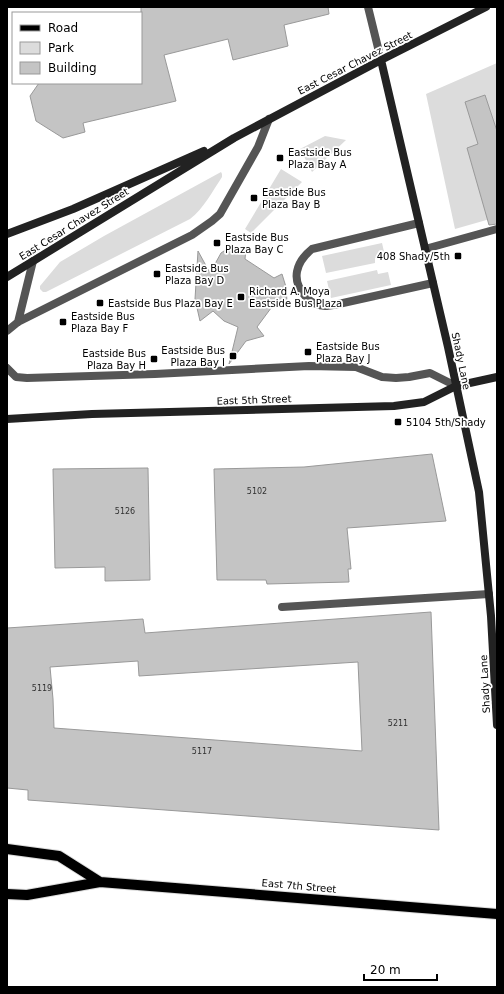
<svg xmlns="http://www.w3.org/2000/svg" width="504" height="994" font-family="'DejaVu Sans',sans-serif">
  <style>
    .green { fill: #dcdcdc }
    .building { fill: #c4c4c4; stroke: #999; fill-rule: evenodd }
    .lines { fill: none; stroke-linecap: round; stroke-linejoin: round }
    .primary-casing { stroke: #dbdbdb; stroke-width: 12 }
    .lane { stroke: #555; stroke-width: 8 }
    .street { stroke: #555; stroke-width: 8 }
    .secondary { stroke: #222; stroke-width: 8 }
    .primary { stroke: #000; stroke-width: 10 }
    .poi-dot { fill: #000; stroke: #fff; stroke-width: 1.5 }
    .labels { text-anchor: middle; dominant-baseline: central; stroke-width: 3.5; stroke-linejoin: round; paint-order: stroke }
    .number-label { font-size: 8px; fill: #313131 }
    .street-label { font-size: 10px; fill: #000; stroke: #fff }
    .poi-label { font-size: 10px; fill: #000; stroke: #fff; text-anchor: start }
  </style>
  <rect width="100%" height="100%" fill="#fff"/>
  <path class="green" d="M497 63V217L455 229 426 94Z
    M325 136 346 140 312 172 300 149Z
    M281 169 302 182 251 233 245 229Z
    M221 172 222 174V177C212 192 204 208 190 219L46 292H43L40 289V286L60 262 104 236Z
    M382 243 385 256 375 258V263L326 273 322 256Z
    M377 270 378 274 388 272 391 285 331 298 327 281Z"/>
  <path class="building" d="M141 7H328L329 14 284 25 288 46 233 60 228 39 164 55 176 101 83 123 85 132 63 138 36 121 30 96 39 83H141Z
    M485 95 497 131V224L489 225 467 148 478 144 465 102Z
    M230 247 246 249 245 259 274 278 282 274 286 287 287 302 277 300 257 327 264 336 246 341 229 364 238 327 224 321 213 311 200 321 195 299 198 251 210 273 221 253Z
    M432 454 446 521 347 528 351 569H348L349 582 267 584 266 580H217L214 469 304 467Z
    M148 468 150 580 105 581V567L55 568 53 469Z
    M431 612 439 830 28 800V790L7 788V628L143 619 145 633ZM138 661 139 676 358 662 362 751 54 728 53 699 50 667Z"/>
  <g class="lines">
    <defs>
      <path id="primary" d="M7 849 59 856 100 882
        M7 894 27 895 100 882 497 914"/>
    </defs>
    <use href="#primary" class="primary-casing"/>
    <path class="lane" d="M419 223 312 249C296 262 290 280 306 297 311 302 317 306 325 306 328 306 331 305 334 305L433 283
      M425 249 497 229
      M18 322 33 261
      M7 331 18 322 192 235 212 221 220 214 258 147 269 119
      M7 368 16 377 27 378 155 374 309 366 356 367 382 377 396 378 409 377 430 373 456 386
      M282 607 489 594"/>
    <path class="street" d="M368 7 381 60"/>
    <path class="secondary" d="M381 60 448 347 479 492 491 616 497 725
      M7 234 73 209 204 151
      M7 277 234 138 381 60 486 7
      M7 419 92 414 394 406 424 402 456 386 497 377"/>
    <use href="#primary" class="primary"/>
  </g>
  <g class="poi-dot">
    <rect x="276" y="154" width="8" height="8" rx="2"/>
    <rect x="250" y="194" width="8" height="8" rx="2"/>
    <rect x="213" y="239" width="8" height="8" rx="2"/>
    <rect x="454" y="252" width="8" height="8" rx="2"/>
    <rect x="153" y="270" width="8" height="8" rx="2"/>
    <rect x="237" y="293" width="8" height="8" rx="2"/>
    <rect x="96" y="299" width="8" height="8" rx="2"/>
    <rect x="59" y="318" width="8" height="8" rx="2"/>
    <rect x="304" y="348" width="8" height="8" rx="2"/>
    <rect x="229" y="352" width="8" height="8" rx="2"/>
    <rect x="150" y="355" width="8" height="8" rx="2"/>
    <rect x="394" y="418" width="8" height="8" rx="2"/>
  </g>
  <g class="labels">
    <g class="number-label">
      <text x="257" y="491">5102</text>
      <text x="125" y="511">5126</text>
      <text x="42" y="688">5119</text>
      <text x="398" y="723">5211</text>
      <text x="202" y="751">5117</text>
    </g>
    <g class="street-label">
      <text transform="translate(355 63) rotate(-27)">East Cesar Chavez Street</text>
      <text transform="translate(74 224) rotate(-32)">East Cesar Chavez Street</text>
      <text transform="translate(461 361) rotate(78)">Shady Lane</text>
      <text transform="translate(254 400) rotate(-2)">East 5th Street</text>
      <text transform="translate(485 684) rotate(-93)">Shady Lane</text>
      <text transform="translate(299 886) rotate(5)">East 7th Street</text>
    </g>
    <g class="poi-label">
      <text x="288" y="152">Eastside Bus<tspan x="288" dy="12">Plaza Bay A</tspan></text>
      <text x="262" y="192">Eastside Bus<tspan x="262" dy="12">Plaza Bay B</tspan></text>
      <text x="225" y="237">Eastside Bus<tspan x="225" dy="12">Plaza Bay C</tspan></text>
      <text x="450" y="256" text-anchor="end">408 Shady/5th</text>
      <text x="165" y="268">Eastside Bus<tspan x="165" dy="12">Plaza Bay D</tspan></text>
      <text x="249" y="291">Richard A. Moya<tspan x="249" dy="12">Eastside Bus Plaza</tspan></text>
      <text x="108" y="303">Eastside Bus Plaza Bay E</text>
      <text x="71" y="316">Eastside Bus<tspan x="71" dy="12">Plaza Bay F</tspan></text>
      <text x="316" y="346">Eastside Bus<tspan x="316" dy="12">Plaza Bay J</tspan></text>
      <text x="225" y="350" text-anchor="end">Eastside Bus<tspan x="225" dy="12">Plaza Bay I</tspan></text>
      <text x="146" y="353" text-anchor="end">Eastside Bus<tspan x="146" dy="12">Plaza Bay H</tspan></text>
      <text x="406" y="422">5104 5th/Shady</text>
    </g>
  </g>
  <rect width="504" height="994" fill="none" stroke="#000000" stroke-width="16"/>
  <rect x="12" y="12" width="130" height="72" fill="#ffffff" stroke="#999999"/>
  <rect x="20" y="25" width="20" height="6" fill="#000000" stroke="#999999"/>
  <text x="48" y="32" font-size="12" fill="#000000">Road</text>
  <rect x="20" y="42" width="20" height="12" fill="#dcdcdc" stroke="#999999"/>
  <text x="48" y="52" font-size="12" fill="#000000">Park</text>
  <rect x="20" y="62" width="20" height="12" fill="#c4c4c4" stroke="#999999"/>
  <text x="48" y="72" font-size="12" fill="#000000">Building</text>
  <path d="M364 974v6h73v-6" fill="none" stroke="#000000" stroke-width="2"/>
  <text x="370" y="974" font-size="12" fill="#000000" stroke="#ffffff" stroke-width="3" paint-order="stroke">20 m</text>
</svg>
